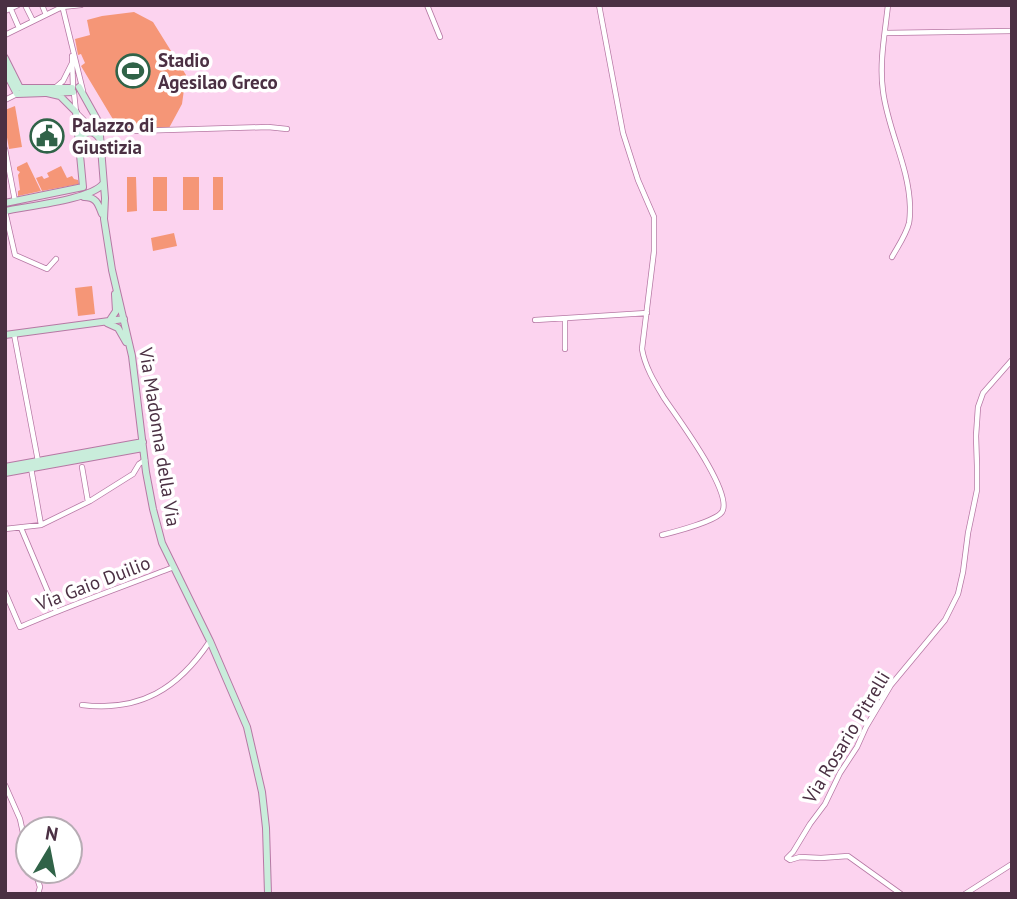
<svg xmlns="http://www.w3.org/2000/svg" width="1017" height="899" font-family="'PT Sans',sans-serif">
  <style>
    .green { fill: #f59677 }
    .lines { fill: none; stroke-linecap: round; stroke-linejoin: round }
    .street-casing { stroke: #b678a4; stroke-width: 6 }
    .secondary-casing { stroke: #b678a4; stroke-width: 8 }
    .street { stroke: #fff; stroke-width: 4.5 }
    .secondary { stroke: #c9eddb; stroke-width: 6 }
    .labels { text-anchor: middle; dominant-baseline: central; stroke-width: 7; stroke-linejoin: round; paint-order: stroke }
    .poi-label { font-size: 19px; font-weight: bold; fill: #4b3043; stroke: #fff; text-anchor: start }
    .street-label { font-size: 19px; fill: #4b3043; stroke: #fff }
  </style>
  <rect width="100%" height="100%" fill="#fcd3ef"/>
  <path class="green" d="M134 12 153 22 186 75 182 104 169 128 120 130 118 125 121 123 118 119 114 121 81 66 85 63 81 54 78 55 75 39 90 35 87 20 102 16Z
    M15 106 22 147 9 149 5 126V110Z
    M27 162 41 191 18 196V191L20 190 18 175 20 172 17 170V167Z
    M61 166 67 178 72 176 74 179 78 180 79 184 42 191 36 178 42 176 44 179 49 177 47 173Z
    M127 177H136L137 211 127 212Z
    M153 177H167V211H153Z
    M183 177H199V210H183Z
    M213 177H223V210H213Z
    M174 233 177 246 153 251 151 238Z
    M92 286 95 314 78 316 75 288Z"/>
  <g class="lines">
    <defs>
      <path id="street" d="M9 5 19 28
        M25 5 33 21
        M42 5 46 15
        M62 5 83 91
        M427 5 440 37
        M599 5 623 133 638 180 654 217V251L642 349C645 367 655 383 664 398 676 416 734 493 722 512 716 521 674 532 662 535
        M888 5C885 33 879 63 883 91 888 131 909 166 910 207 910 212 910 218 909 223 906 235 898 246 892 257
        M5 11 18 5
        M885 33 1012 31
        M5 35 62 7 81 5
        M72 56 73 87
        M56 87 63 81 72 63
        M74 93 76 112 89 125 95 124 96 119
        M5 100 17 94
        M100 132 268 127 287 129
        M5 149 15 201
        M5 211 15 255 47 269 56 259
        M565 319V349
        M535 320 647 313
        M14 334 38 461
        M82 467 88 502
        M31 468 41 525
        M21 528 56 611
        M5 529 41 525 90 501 133 474 139 464 145 460
        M5 592 20 627C71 605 122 587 174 567
        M82 705C140 712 178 689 210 641
        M5 785 20 819 28 856
        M35 871 40 887 38 894
        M901 894 848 856 821 858 800 857 790 860 787 858 793 852 810 824 825 804 840 773 857 747 866 727 891 685 945 620 958 594 963 572 968 533 977 490V466L976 436 978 407 983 393 1012 360
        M965 894 1012 864"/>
      <path id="secondary" d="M5 58 20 88H72
        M5 71 17 94 73 92
        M79 87 99 123 105 198 104 219 112 270 132 356 146 472 153 509 162 543 210 641 247 727 262 792 266 828 268 894
        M47 93 60 96 76 112 83 187
        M79 142C83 132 92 128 99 138
        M84 197C96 197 98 203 102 214
        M5 203 83 187
        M5 211C27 206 90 200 103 184
        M110 320 116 311 115 294
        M107 323 118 328 126 342
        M5 335 124 319
        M5 467 143 442
        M5 473 143 448"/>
    </defs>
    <use href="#street" class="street-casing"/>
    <use href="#secondary" class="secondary-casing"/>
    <use href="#street" class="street"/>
    <use href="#secondary" class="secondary"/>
  </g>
  <defs>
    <symbol id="stadium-ring" viewBox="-11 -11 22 22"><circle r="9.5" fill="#fff" stroke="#306348" stroke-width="1.5"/><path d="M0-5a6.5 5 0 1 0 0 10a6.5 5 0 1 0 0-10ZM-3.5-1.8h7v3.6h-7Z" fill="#306348"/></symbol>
    <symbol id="civic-ring" viewBox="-11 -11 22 22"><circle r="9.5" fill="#fff" stroke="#306348" stroke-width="1.5"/><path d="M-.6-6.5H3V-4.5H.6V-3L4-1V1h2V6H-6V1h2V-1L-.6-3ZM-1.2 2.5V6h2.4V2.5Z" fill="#306348"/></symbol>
  </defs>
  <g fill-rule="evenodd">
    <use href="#stadium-ring" x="114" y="52" width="38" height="38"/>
    <use href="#civic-ring" x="28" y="117" width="38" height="38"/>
  </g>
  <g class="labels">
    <g class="poi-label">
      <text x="158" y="60">Stadio<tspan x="158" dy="22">Agesilao Greco</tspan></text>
      <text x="72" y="125">Palazzo di<tspan x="72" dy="22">Giustizia</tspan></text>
    </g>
    <g class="street-label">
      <text transform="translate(160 437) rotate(81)">Via Madonna della Via</text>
      <text transform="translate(93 583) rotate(-21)">Via Gaio Duilio</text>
      <text transform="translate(846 737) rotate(-59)">Via Rosario Pitrelli</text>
    </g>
  </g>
  <rect width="1017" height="899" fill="none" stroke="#4b3043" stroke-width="14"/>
  <g transform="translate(49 850) rotate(10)"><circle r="33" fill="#ffffff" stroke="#b7acb4" stroke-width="2"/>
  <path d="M0-5L12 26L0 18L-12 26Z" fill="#306348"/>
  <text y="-10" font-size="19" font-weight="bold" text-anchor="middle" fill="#4b3043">N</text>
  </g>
</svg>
